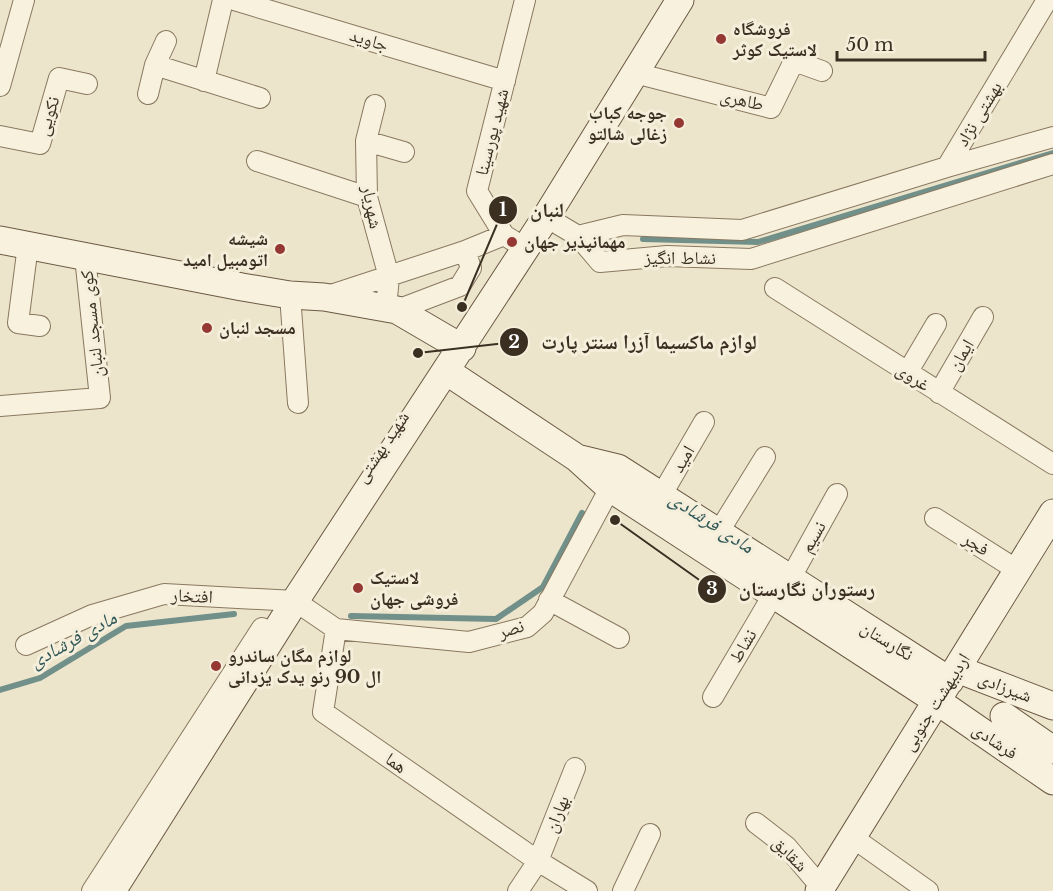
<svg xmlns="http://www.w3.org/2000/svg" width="1053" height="891" font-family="'Libre Baskerville','Noto Naskh Arabic',serif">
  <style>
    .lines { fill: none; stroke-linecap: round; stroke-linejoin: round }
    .stream { stroke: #72908a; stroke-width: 6 }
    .street-casing { stroke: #897860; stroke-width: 22 }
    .secondary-casing { stroke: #6b5943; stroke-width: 29 }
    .street { stroke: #f8f1de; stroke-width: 20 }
    .secondary { stroke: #f8f1de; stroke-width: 27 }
    .poi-dot { fill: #953733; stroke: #f5eeda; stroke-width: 2 }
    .labels { text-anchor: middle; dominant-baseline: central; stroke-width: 6; stroke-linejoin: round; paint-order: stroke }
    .poi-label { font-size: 18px; font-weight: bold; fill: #3b2f22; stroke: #f5eeda; text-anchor: start }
    .street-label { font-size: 18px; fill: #3b2f22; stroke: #f5eeda }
    .water-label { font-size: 20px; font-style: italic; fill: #325959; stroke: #f5eeda }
    .leader { fill: none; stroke: #3b2f22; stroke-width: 2 }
    .callout-dot { fill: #3b2f22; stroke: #f5eeda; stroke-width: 2 }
    .mark-label { font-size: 18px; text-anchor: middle; font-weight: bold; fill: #fff }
    .callout-label { font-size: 20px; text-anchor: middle; font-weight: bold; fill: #3b2f22; stroke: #f5eeda; stroke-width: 6; stroke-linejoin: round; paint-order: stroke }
  </style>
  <rect width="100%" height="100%" fill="#ede5cb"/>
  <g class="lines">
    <path class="stream" d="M643 239 758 242 1053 153
      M351 616 496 619 543 587 582 513
      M0 690 40 678 126 626 234 614"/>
    <defs>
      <path id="street" d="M234 0 505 81
        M525 0 477 191 504 235 525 248
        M155 65 260 98
        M635 73 771 108 794 61 822 71
        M204 81 223 0
        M0 86 24 0
        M148 94 155 65 166 41
        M375 105 366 141 367 197 389 277 386 308
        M0 136 40 144 59 78 87 84
        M366 141 404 152
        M257 161 367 197
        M947 167 1047 0
        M546 217 578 236 600 262 667 256 751 259 1053 164
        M578 236 623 225 742 230 947 167 1053 137
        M28 245 18 323 40 326
        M775 288 1053 464
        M290 295 298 403
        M328 296 465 251 504 235
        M397 310 460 286 471 268 465 251
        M907 373 936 324
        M939 393 983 317
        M0 406 100 398 85 257
        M661 496 704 422
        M935 518 1017 570
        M718 533 765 457
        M790 579 837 494
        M549 600 619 638
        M336 629 323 712 538 861 587 891
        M26 645 92 615 164 594 295 601 336 629 469 642 527 627 543 613 610 488
        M713 697 773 595
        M756 823 787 847 821 887
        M852 837 928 891
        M92 891 262 628
        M518 891 538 861 575 768
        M623 891 650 834"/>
      <path id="secondary" d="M0 240 242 287 290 295 324 297 397 310 462 348
        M446 371 577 458 610 488 937 701 1053 781
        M581 459 618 468 950 681
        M957 669 1053 706
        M1004 716 1053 750
        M112 891 295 601 546 217 680 0
        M819 891 1053 513"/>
    </defs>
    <use href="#street" class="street-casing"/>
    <use href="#secondary" class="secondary-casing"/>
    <use href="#street" class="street"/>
    <use href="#secondary" class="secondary"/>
  </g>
  <g class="poi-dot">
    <circle cx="721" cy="39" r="6"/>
    <circle cx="679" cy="123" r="6"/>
    <circle cx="512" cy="242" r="6"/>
    <circle cx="280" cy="249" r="6"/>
    <circle cx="207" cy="328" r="6"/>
    <circle cx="358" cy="588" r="6"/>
    <circle cx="216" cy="666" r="6"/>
  </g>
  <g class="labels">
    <g class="poi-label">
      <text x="733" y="29">فروشگاه<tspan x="733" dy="21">لاستیک کوثر</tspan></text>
      <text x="667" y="113" text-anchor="end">جوجه کباب<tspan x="667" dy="21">زغالی شالتو</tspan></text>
      <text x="268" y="239" text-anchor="end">شیشه<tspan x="268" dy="21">اتومبیل امید</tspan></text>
      <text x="524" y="242">مهمانپذیر جهان</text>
      <text x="219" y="328">مسجد لنبان</text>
      <text x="370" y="578">لاستیک<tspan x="370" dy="21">فروشی جهان</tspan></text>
      <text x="228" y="656">لوازم مگان ساندرو<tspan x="228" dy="21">ال 90 رنو یدک یزدانی</tspan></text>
    </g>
    <g class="street-label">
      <text transform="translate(369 40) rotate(17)">جاوید</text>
      <text transform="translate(742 100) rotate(13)">طاهری</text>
      <text transform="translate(979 114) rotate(-59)">بهشتی نژاد</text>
      <text transform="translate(48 116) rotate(-73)">نکویی</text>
      <text transform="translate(492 132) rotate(-76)">شهید پورسینا</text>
      <text transform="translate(372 207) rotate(79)">شهریار</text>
      <text x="680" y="258">نشاط انگیز</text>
      <text transform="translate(92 324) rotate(-96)">کوی مسجد لنبان</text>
      <text transform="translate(961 355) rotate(-60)">ایمان</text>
      <text transform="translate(913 377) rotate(32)">غروی</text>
      <text transform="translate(382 447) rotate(-56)">شهید بهشتی</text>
      <text transform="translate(683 459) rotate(-60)">امید</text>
      <text transform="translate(813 537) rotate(-60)">نسیم</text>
      <text transform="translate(976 544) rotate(32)">فجر</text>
      <text transform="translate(192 596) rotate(3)">افتخار</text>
      <text transform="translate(511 629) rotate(-18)">نصر</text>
      <text transform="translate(887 641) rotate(32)">نگارستان</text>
      <text transform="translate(743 646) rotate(-59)">نشاط</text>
      <text transform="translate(1005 687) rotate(21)">شیرزادی</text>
      <text transform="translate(936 702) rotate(-58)">اردیبهشت جنوبی</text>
      <text transform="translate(995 741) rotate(34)">فرشادی</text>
      <text transform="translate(396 763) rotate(35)">هما</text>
      <text transform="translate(557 814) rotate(-68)">بهاران</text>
      <text transform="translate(790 854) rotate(45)">شقایق</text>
    </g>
    <g class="water-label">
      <text transform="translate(712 522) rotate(33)">مادی فرشادی</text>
      <text transform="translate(73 639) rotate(-29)">مادی فرشادی</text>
    </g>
  </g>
  <path class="leader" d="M462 307L503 210M418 353L514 342M615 520L712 589"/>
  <g class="callout-dot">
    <circle cx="462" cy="307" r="6"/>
    <circle cx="418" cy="353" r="6"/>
    <circle cx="615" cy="520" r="6"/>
    <circle cx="503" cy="210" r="15"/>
    <circle cx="514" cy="342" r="15"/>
    <circle cx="712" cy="589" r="15"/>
  </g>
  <g class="mark-label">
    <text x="503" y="216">1</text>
    <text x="514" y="348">2</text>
    <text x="712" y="595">3</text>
  </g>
  <g class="callout-label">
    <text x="547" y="217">لنبان</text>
    <text x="649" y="349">لوازم ماکسیما آزرا سنتر پارت</text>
    <text x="807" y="596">رستوران نگارستان</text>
  </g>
  <path d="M837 51v9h148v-9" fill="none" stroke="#3b2f22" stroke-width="3"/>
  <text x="846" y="51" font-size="18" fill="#3b2f22" stroke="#f5eeda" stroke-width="4.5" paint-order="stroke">50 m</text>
</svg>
